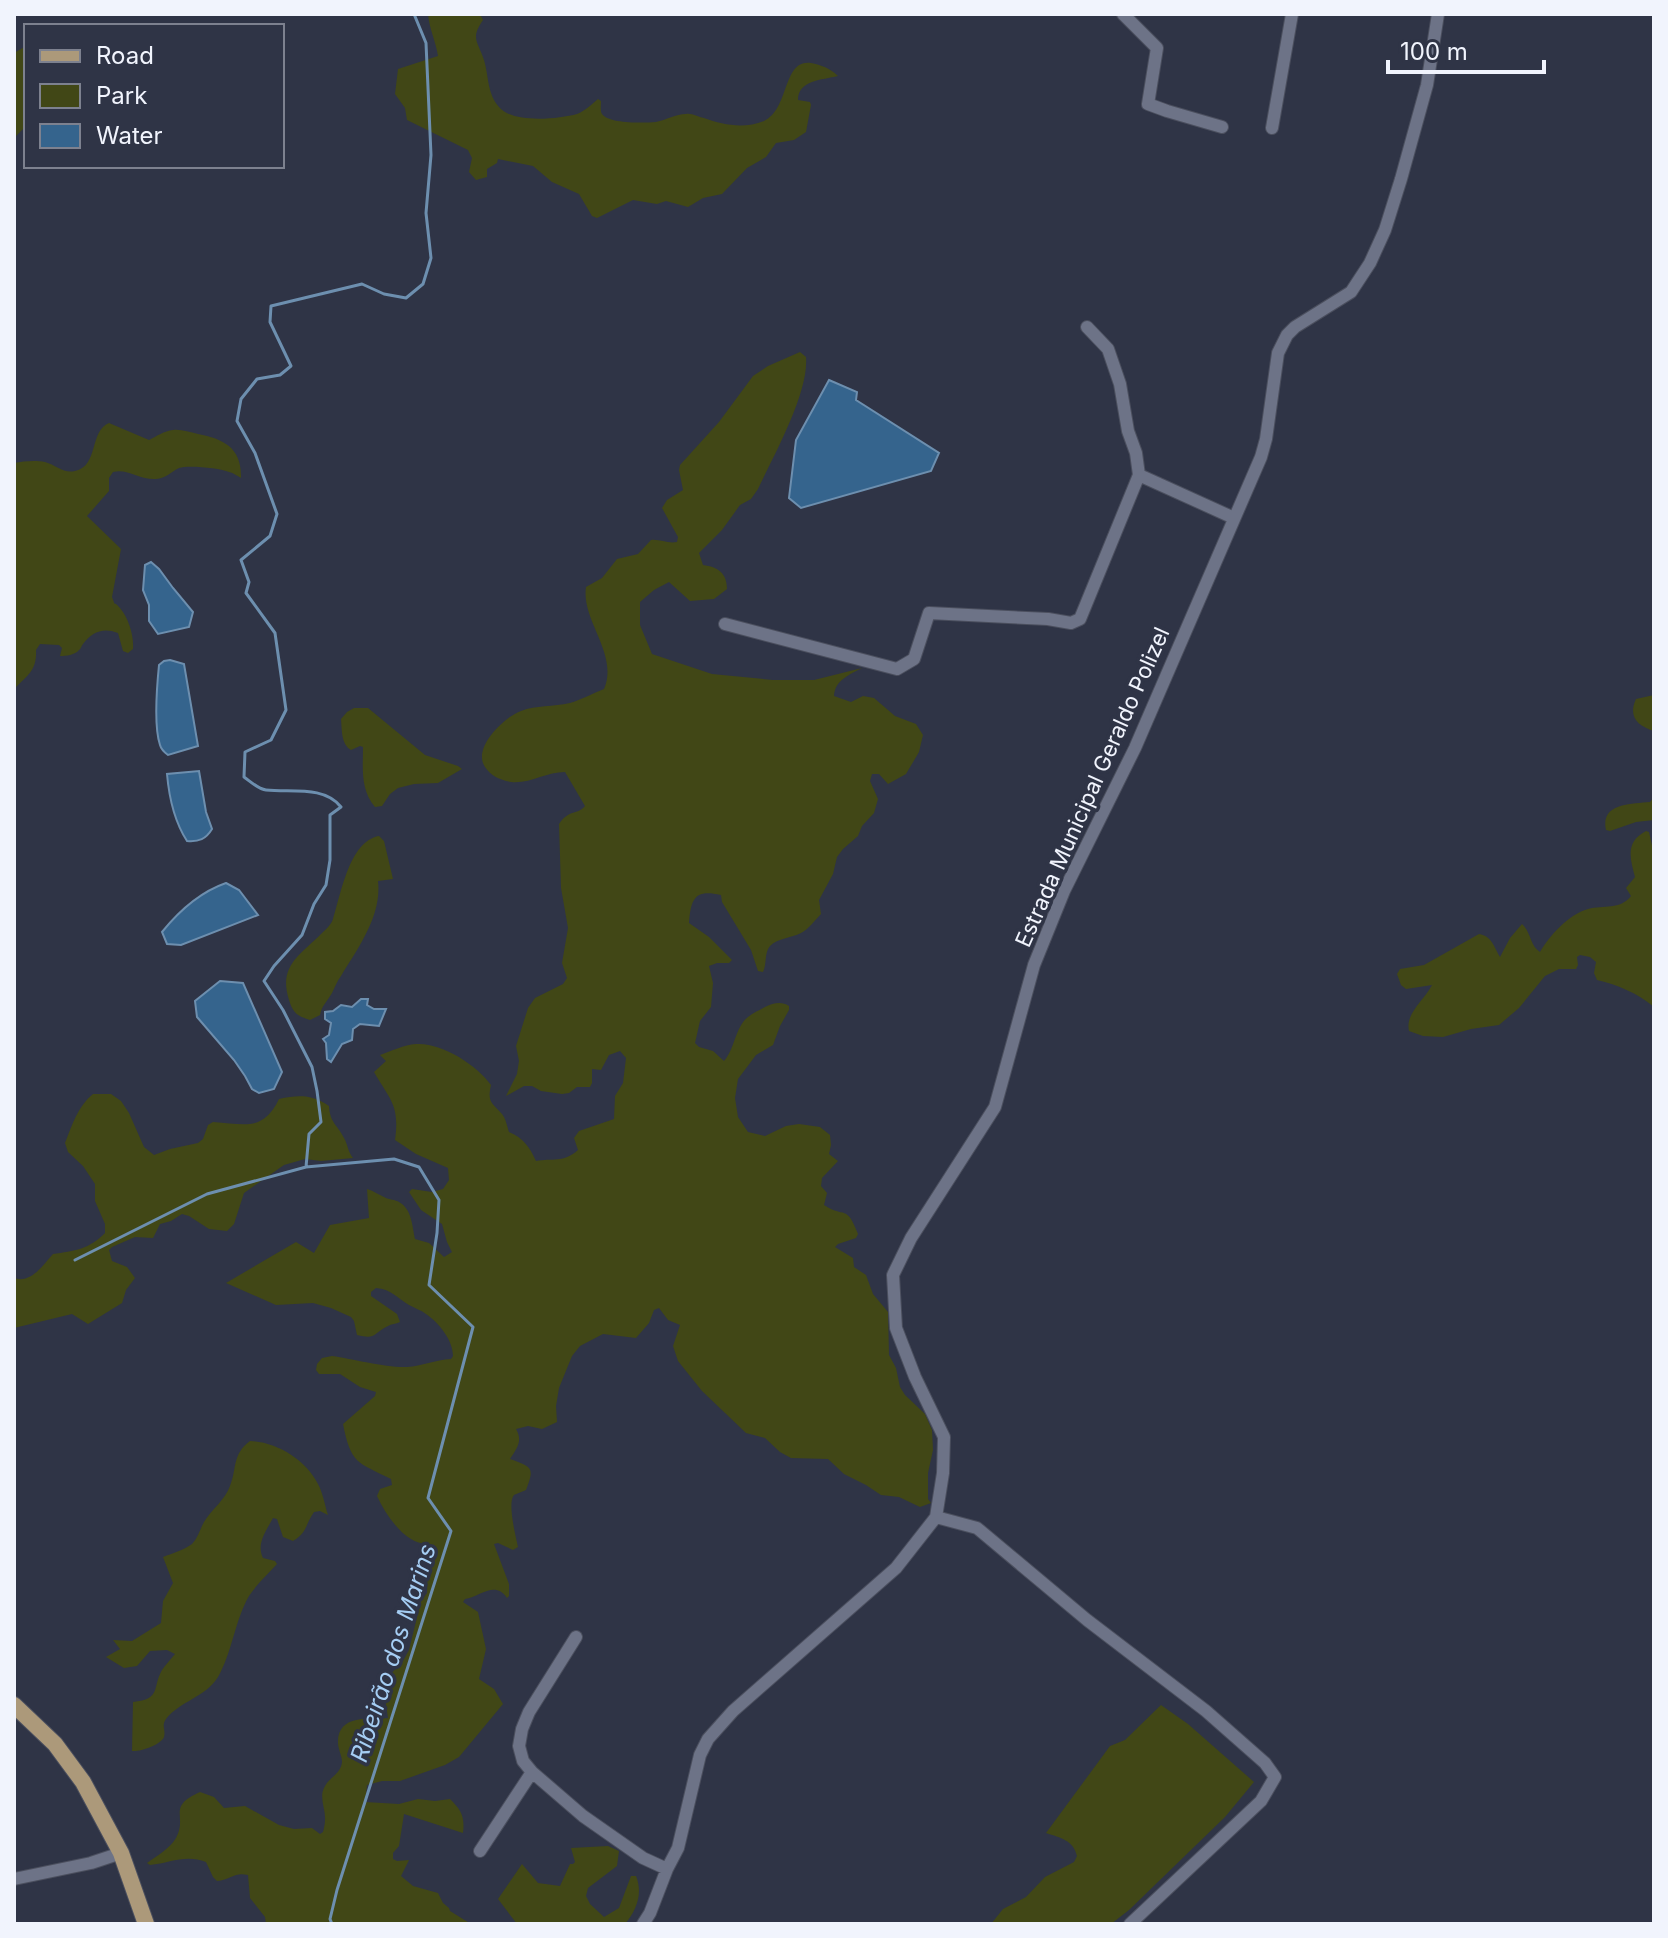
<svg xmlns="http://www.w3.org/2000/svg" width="1668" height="1938" font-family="Inter,sans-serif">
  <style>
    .green { fill: #414716 }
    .water { fill: #35648d; stroke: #6d8faf; stroke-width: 2 }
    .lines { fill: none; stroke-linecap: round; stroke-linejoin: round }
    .stream { stroke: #6d8faf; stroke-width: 3 }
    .minor-casing { stroke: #4b4f5e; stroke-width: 14 }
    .major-casing { stroke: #4b4f5e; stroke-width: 18 }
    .minor { stroke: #6d7387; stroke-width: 12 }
    .major { stroke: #ac997a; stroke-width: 16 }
    .labels { text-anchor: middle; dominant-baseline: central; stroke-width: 7; stroke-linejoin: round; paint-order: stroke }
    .street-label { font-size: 22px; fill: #f1f4fd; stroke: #2f3446 }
    .water-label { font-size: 24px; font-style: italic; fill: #a5cdf3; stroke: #2f3446 }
  </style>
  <rect width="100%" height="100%" fill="#2f3446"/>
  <path class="green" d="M428 14H480L483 20C470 39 478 41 484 60 489 77 487 93 499 107 513 124 558 119 577 114 585 111 592 104 598 99L601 101C601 105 600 111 602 114 609 124 644 123 656 122 666 120 676 114 686 114 692 113 698 117 704 118 723 125 744 129 764 121 790 109 782 59 811 63 821 65 830 68 838 76 822 80 798 80 798 100L810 102 811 105 806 132 794 140 776 143 766 157 747 168 722 194 703 198 688 207 666 201 657 204 633 200 597 218 592 216 579 194 552 182 533 166 498 159 497 163 487 169V177L476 180 469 172 472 158 468 150 407 120 405 108 395 94 398 69 438 56C436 42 429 28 428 14Z
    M26 46V126L14 138V53Z
    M800 352 806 357C809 393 774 455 758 489L751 499 740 505 722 530 699 553 703 565C718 567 727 573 727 589L714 599 690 601 669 582 654 590 640 602V625L652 654 712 674 773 680H814L862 668C849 675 835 680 834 696L851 702 863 696 874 698 895 716 916 724 923 735 919 752 906 774 888 784 879 774H872L870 781 878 799 874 813 862 826 858 836 843 849 837 857 833 874 819 900 821 914C815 920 809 929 801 933 791 938 778 938 770 946 764 953 767 964 763 972L758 971 751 950 722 902 721 895C695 889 691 898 689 923L709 937 732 960 729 963H717L709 966 713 983 711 1007 700 1021 695 1043 699 1047 713 1051 724 1061C735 1049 735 1027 748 1017 753 1013 760 1010 765 1007 774 1003 781 1001 789 1006V1010L780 1026 773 1045 756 1055 738 1079 735 1098 738 1117 748 1132 765 1136 786 1126 799 1124 820 1127 830 1135 831 1145 829 1154 838 1161 822 1178 821 1186 827 1193 824 1205C845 1219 846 1203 858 1234L856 1238 838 1244 835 1247 853 1258 854 1267 866 1275 873 1294 888 1312 889 1355 896 1368 900 1387 905 1395 925 1414 932 1430 933 1450 928 1473V1499L931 1503 920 1507 899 1497 881 1495 866 1485 844 1474 828 1459 791 1458 780 1452 765 1438 746 1433 702 1391 678 1361 673 1346 680 1325 668 1320 659 1308 654 1310 649 1323 636 1338 603 1334 580 1346 572 1356 559 1388 556 1406 557 1422 542 1429 528 1426 516 1429C523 1441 517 1448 510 1459 532 1467 535 1467 526 1490 524 1491 516 1494 514 1495 507 1503 516 1537 518 1547L513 1550 498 1543 494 1544 509 1584V1596L507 1598C495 1580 480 1597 465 1599L463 1602 478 1612 486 1649 479 1679 494 1689 503 1704 459 1757 445 1765 400 1781H382L367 1785 365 1802 399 1804 418 1799 435 1801 450 1799C461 1810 465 1816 463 1833L404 1814 399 1846 393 1853V1859L397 1861 409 1860 401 1876 413 1886 438 1893 443 1903 449 1908 450 1911 471 1924H266L265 1917 250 1898 248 1875C233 1872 231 1880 217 1881L213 1877 206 1862C186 1854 170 1863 150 1865L147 1863C157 1856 170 1848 176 1838 188 1816 166 1807 200 1792L214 1797 224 1808 245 1806 279 1825 294 1829 312 1828 320 1834 323 1832C324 1828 325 1824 325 1820 326 1810 319 1798 324 1788 328 1778 341 1774 342 1762 342 1756 338 1749 338 1743 337 1714 370 1719 388 1718L384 1691 385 1680 403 1661 409 1650 421 1601 427 1593 428 1567 435 1550C428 1544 419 1544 411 1539 396 1530 384 1511 377 1496L380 1489 392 1485 391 1479C357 1462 351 1464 343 1424L375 1396 376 1392 360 1387 340 1374H319L316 1370 317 1364 322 1358 332 1356C353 1359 387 1368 407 1367 422 1366 435 1360 451 1359L453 1356C453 1340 439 1323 426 1314 421 1310 414 1308 409 1305 397 1298 391 1289 376 1288L371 1292V1296L397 1314 400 1322C396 1324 391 1324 388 1326 373 1333 377 1340 357 1335L354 1321 351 1317 331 1308 313 1303 276 1305 226 1283 296 1242 314 1253 330 1225 369 1218 367 1189C374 1191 379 1195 386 1198 388 1199 396 1200 399 1202 412 1209 412 1226 415 1239L429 1243 444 1257 452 1252 447 1242 442 1224 421 1210 409 1192 412 1189 432 1192 443 1189 449 1180 448 1168 416 1154 395 1140C400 1105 390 1100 374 1072L386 1061 380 1055C391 1051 404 1045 416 1044 441 1042 477 1065 491 1085 487 1103 492 1102 502 1114 506 1119 507 1126 509 1132 524 1138 530 1148 536 1161 552 1158 564 1163 578 1150L574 1138 579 1131 614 1119 615 1096 623 1083 626 1058 620 1051 609 1055 601 1070 592 1069V1083L590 1087H577L569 1093 562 1094 541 1091 532 1086H524L506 1096 517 1074 519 1061 516 1046 528 1008 535 998 563 984 567 978 562 963 568 928 561 888 559 824C569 809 578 815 585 806L565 772C546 772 530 784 511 782 500 780 491 776 485 767 472 748 504 717 521 711 536 705 553 707 570 703 581 700 593 693 604 689 619 654 581 621 586 587L602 578 617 559 638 554 651 540C660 539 668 544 677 542L678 537 662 508 667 500 683 490 679 470 680 465 719 422 753 376 768 366Z
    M109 423 149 440C157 436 164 431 173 430 181 429 189 432 198 434 224 439 242 448 241 478 237 476 234 473 229 472 220 468 188 465 179 468 171 472 166 478 156 479 140 480 127 468 113 472L109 478V491L87 516 121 549 112 597C117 610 111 598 120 608 129 619 134 636 133 649L128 653 123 651 118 633C103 627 92 632 83 644 81 646 81 649 79 650 75 655 66 656 60 656L62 648 59 645 40 644 36 650C37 670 28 675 14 689V463C24 461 36 460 45 462 56 465 64 474 75 471 99 466 89 431 109 423Z
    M1654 695V731C1637 726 1628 716 1636 699Z
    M354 708H368L425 755 458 766 462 769 438 783 414 784 398 788 390 794 382 806 375 807C360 789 363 768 363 747L360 746 351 750C341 744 342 730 341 719L347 712Z
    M1654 797V820L1636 822 1610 831 1606 830C1600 803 1631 804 1650 802Z
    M1646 831 1649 832 1654 854V1007C1637 993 1618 985 1597 980L1594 973 1596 962 1590 957 1580 955 1577 957 1578 965 1576 969H1559L1545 976 1519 1008 1499 1025 1471 1029 1443 1037 1423 1036 1409 1031C1405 1013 1424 1001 1432 985L1406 989 1401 985 1397 974 1400 969 1424 965 1479 934C1492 936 1494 947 1500 957L1510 938 1522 924C1531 932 1530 946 1540 952 1550 935 1568 915 1588 909 1604 905 1620 910 1631 896L1626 888 1635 877C1630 858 1625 842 1646 831Z
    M379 836 384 841 393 879 378 881C382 916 358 948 341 976 337 981 335 987 332 993 327 1002 322 1005 320 1015L310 1020C297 1016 293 1013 289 1000 278 966 300 955 321 934 326 929 331 925 333 919 341 895 349 841 379 836Z
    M93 1094H111L121 1101 129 1113 144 1147 154 1155 170 1149 198 1143 203 1139 208 1125 213 1122C245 1124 263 1132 279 1099 298 1095 312 1094 329 1106 330 1123 337 1124 344 1138 348 1145 348 1152 353 1158L321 1161 305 1159 284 1165 244 1193 234 1224 227 1231 209 1229 189 1216 182 1214 171 1221 160 1224 153 1238 135 1237 112 1247 109 1250 112 1261 127 1267 135 1278 126 1290 122 1303 88 1324 72 1314 14 1328V1278C31 1284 43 1265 53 1254 74 1251 90 1249 105 1233V1224L95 1201V1184L83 1166 68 1152 65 1143C72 1125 78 1106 93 1094Z
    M250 1441C277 1442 306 1460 318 1484 323 1493 325 1506 328 1515L320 1511 314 1512C305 1525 307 1533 293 1541L283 1537 277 1519 273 1518C266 1531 256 1544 263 1558L275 1561 277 1564C268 1574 256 1585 249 1596 235 1620 232 1653 218 1677 206 1697 180 1701 166 1719 161 1726 166 1729 164 1737 161 1745 140 1752 132 1751L133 1702C162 1699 152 1687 162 1670 166 1664 171 1659 175 1654L167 1650 150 1651 137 1666 124 1668 106 1657 120 1649 113 1640 132 1641 161 1623 163 1601 173 1583 163 1557C173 1553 184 1550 192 1544 198 1538 200 1529 204 1522 212 1509 225 1500 230 1486 237 1469 232 1454 250 1441Z
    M1161 1705 1188 1724 1254 1782 1225 1817 1129 1910 1111 1924H991L1003 1909 1026 1897 1045 1877 1074 1862 1077 1856C1073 1840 1061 1838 1046 1833L1110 1746 1125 1740Z
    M608 1846 619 1851 617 1866 588 1888 586 1896 590 1904 604 1917 619 1908 631 1876H636C643 1893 637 1910 625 1924H517L498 1899 522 1864 538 1883 560 1886 570 1864H573L575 1862 571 1848Z"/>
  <path class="water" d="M829 380 857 392 856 400 939 453 931 471 801 508 789 498 796 440Z
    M151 562 159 569 173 588 193 612 189 627 158 634 149 621V605L143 590 145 565Z
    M170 660 184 664 198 746 168 755C164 752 161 749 160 745 154 727 157 685 159 665L164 661Z
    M199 771 206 812 212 829C206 839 199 842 187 841 174 821 169 797 167 774Z
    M226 883 239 890 258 915 181 945 167 944 162 932C179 911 200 892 226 883Z
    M220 981 243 983 282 1072 274 1089 259 1093 252 1089 245 1076 234 1060 197 1017 195 1001Z
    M361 999H368L367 1005 374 1009H386L379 1026 360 1024 353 1029 352 1040 342 1044 331 1062 327 1059 326 1043 323 1039 329 1035 331 1023 325 1019V1012L333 1011 341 1005 352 1007Z"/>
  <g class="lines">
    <path class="stream" d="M306 1167 309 1134 321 1122 317 1091 312 1067 283 1010 264 981 274 966 302 935 314 904 326 885 330 860V815L341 807C324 785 290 793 266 790 258 789 251 782 244 777L245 752 271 740 286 710 275 633 246 593 249 582 241 560 270 536 277 514 255 453 237 421 241 399 257 379 280 375 291 366 270 322 271 306 362 284 384 294 406 298 423 284 431 258 426 213 431 155 426 43 414 14
      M75 1260 207 1194 306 1167 394 1159 419 1167 439 1200 437 1233 429 1285 473 1327 428 1498 451 1531 337 1890 330 1919 332 1924"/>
    <defs>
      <path id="minor" d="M1123 14 1157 48 1148 104 1167 111 1222 127
        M1272 128 1292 14
        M1087 327 1108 349 1120 384 1128 431 1136 453 1139 475
        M725 624 897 669 914 659 929 613 1048 619 1071 623 1080 619 1139 475 1234 518
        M936 1517 977 1528 1087 1620 1206 1711 1265 1763 1275 1777 1261 1801 1130 1924
        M576 1637 529 1712 522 1729 519 1746 523 1761 532 1772 583 1816 643 1858 667 1869
        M480 1851 532 1772
        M14 1879 91 1863 121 1853
        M643 1924 650 1913 667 1869 678 1848 700 1755 708 1739 733 1711 896 1568 936 1517 943 1473 944 1437 915 1377 896 1328 893 1275 911 1238 995 1107 1034 965 1064 891 1135 748 1261 457 1266 439 1278 353 1287 335 1295 327 1351 292 1370 263 1385 230 1401 179 1427 85 1438 14"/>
      <path id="major" d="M14 1705 55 1744 83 1782 121 1853 146 1924"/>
    </defs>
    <use href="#minor" class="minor-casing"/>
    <use href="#major" class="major-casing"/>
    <use href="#minor" class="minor"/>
    <use href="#major" class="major"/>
  </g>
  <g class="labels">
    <g class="street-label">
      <text transform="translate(1092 787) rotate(-66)">Estrada Municipal Geraldo Polizel</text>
    </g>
    <g class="water-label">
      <text transform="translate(393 1653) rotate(-72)">Ribeirão dos Marins</text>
    </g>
  </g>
  <rect width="1668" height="1938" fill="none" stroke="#f1f4fd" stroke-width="32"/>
  <rect x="24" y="24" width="260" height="144" fill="#2f3446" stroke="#7d818f" stroke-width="2"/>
  <rect x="40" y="50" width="40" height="12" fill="#ac997a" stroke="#7d818f" stroke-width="2"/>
  <text x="96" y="64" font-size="24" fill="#f1f4fd">Road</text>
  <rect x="40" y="84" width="40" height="24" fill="#414716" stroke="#7d818f" stroke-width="2"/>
  <text x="96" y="104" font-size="24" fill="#f1f4fd">Park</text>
  <rect x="40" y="124" width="40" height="24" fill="#35648d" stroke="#7d818f" stroke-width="2"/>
  <text x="96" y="144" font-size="24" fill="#f1f4fd">Water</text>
  <path d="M1388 60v12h156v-12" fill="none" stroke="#f1f4fd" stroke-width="4"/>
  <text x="1400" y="60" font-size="24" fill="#f1f4fd" stroke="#2f3446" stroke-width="6" paint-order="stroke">100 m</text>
</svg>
